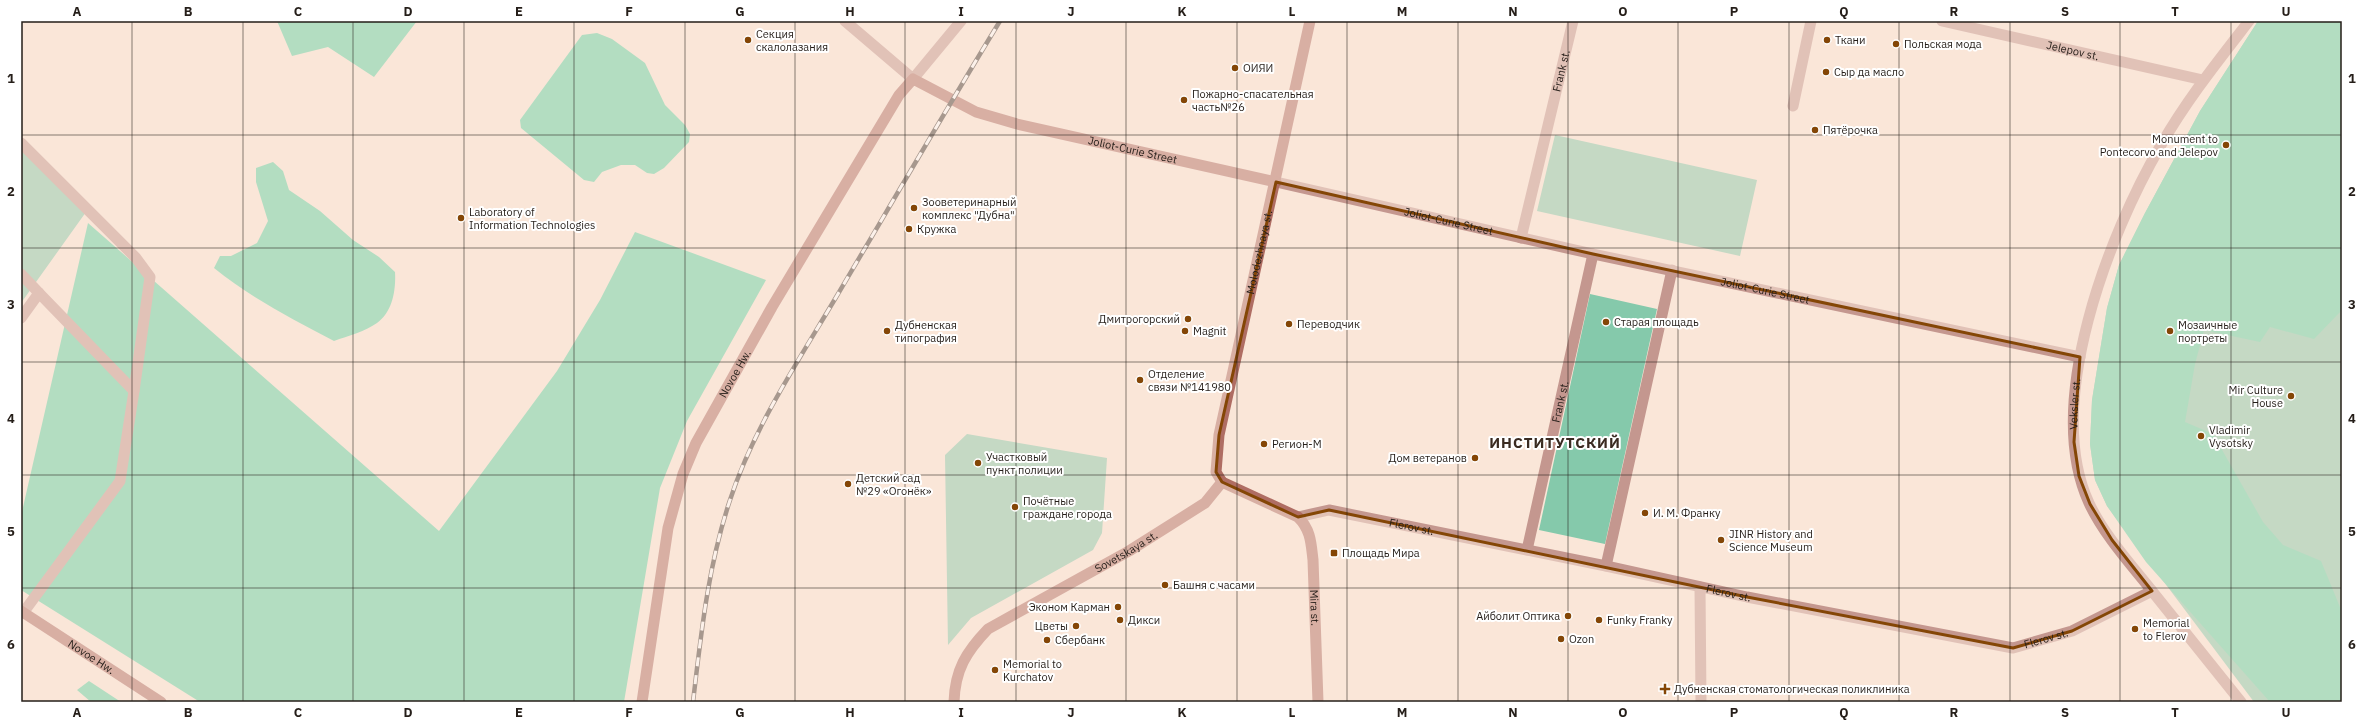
<svg xmlns="http://www.w3.org/2000/svg" width="2363" height="723" font-family="'IBM Plex Sans',sans-serif">
  <style>
    .green { fill: #85c9ab }
    .forest { fill: #5ed3a5 }
    .lines { fill: none; stroke-linecap: round; stroke-linejoin: round }
    .pedestrian { stroke: #c4978f; stroke-width: 11 }
    .minor { stroke: #c4978f; stroke-width: 11 }
    .tertiary { stroke: #c4978f; stroke-width: 11 }
    .secondary { stroke: #af6d63; stroke-width: 11 }
    .rail-casing { stroke: #433a33; stroke-width: 4.5 }
    .rail { stroke: #fff; stroke-width: 3; stroke-dasharray: 9; stroke-linecap: butt }
    .marked { fill: none; stroke: #844606; stroke-width: 3; stroke-linejoin: round }
    .grid { fill: none; stroke: #251e19; stroke-width: 1; stroke-opacity: 0.55 }
    .poi-dot { fill: #844606; stroke: #fff; stroke-width: 1.5 }
    .labels { text-anchor: middle; dominant-baseline: central; stroke-width: 4; stroke-linejoin: round; paint-order: stroke }
    .poi-label { font-size: 11px; fill: #251e19; stroke: #fff; text-anchor: start }
    .street-label { font-size: 11px; fill: #251e19; stroke: #fff }
    .district-label { font-size: 15px; font-weight: bold; letter-spacing: 1px; fill: #3a2b21; stroke: #fff }
    .neatline { fill: none; stroke: #251e19; stroke-width: 1.5 }
    .grid-label { font-size: 13px; text-anchor: middle; font-weight: bold; fill: #251e19 }
  </style>
  <rect width="100%" height="100%" fill="#fae6d8"/>
  <path class="green" d="M2258 21H2342V702H2254L2107 506 2095 480 2090 444 2092 400 2099 357 2107 308 2119 265 2145 213 2200 111Z
    M1555 135 1757 180 1740 256 1537 211Z
    M21 149 86 212 21 303Z
    M1590 294 1657 309 1605 544 1539 530Z
    M967 434 1107 458 1102 533 1093 550 971 618 948 645 945 455Z"/>
  <path class="forest" d="M277 21H417L374 77 328 47 292 56Z
    M2258 21H2342V310L2314 339 2270 327 2260 342 2204 330 2195 364 2185 422 2213 434 2263 522 2283 545 2321 561 2342 612V702H2270L2146 562 2107 506 2095 480 2090 444 2092 400 2099 357 2107 308 2119 265 2145 213 2200 111Z
    M597 33 612 39 645 63 665 105 685 125 690 134 689 142 664 168 654 174 647 173 635 165H621L602 172 594 182 584 180 521 128 520 120 582 35Z
    M273 162 283 171 289 190 320 211 353 240 379 257 395 272C396 289 393 312 377 323 366 331 348 336 334 341 292 319 251 298 214 268L220 256H231L257 243 268 221 256 182V168Z
    M88 223 439 531 557 371 600 300 635 232 766 280 687 421 660 488 624 702H200L21 590V516Z
    M89 681 121 702H91L77 690Z"/>
  <g class="lines">
    <path class="pedestrian" d="M1793 106 1811 21
      M1700 587 1701 702"/>
    <g class="minor">
      <path d="M845 21 913 79 961 21"/>
      <path id="s1" d="M1942 21 2203 80"/>
      <path d="M21 143 136 258 150 277 134 391"/>
      <path id="s2" d="M1521 238 1573 21"/>
      <path d="M21 274 39 293"/>
      <path d="M21 318 39 293 134 391 120 481 23 613"/>
      <path id="s3" d="M1298 517 1329 510 1606 566 1747 597 2013 648 2072 631 2152 591"/>
      <path id="s4" d="M1527 550 1593 254"/>
      <path d="M1606 566 1672 270"/>
    </g>
    <g class="tertiary">
      <path id="s5" d="M1276 182 1593 254 2080 357"/>
      <path id="s6" d="M2241 702C2210 663 2179 625 2148 586 2127 560 2103 533 2089 503 2043 403 2109 234 2161 145 2186 101 2218 61 2249 21"/>
    </g>
    <g class="secondary">
      <path id="s7" d="M1222 482 1216 472 1219 435 1310 21"/>
      <path id="s8" d="M1222 482 1298 517C1311 530 1311 543 1313 560L1318 702"/>
      <path id="s9" d="M21 611 161 702"/>
      <path id="s10" d="M642 702 668 528 683 474 696 443 772 307 899 95 913 79 976 112 1017 124 1276 182"/>
      <path id="s11" d="M954 702C955 670 966 652 988 629L1129 551 1205 503 1222 482"/>
    </g>
    <defs>
      <path id="rail" d="M693 702C701 634 708 566 730 500 753 429 797 363 835 299 890 206 944 113 1000 21"/>
    </defs>
    <use href="#rail" class="rail-casing"/>
    <use href="#rail" class="rail"/>
  </g>
  <path d="M0 0H2363V723H0ZM1276 182 1593 254 2080 357 2074 442 2079 476 2090 504 2112 540 2152 591 2072 631 2013 648 1747 597 1329 510 1298 517 1222 482 1216 472 1219 435Z" fill="#fae6d8" fill-opacity=".55" fill-rule="evenodd"/>
  <path class="marked" d="M1276 182 1593 254 2080 357 2074 442 2079 476 2090 504 2112 540 2152 591 2072 631 2013 648 1747 597 1329 510 1298 517 1222 482 1216 472 1219 435Z"/>
  <path class="grid" d="M132 21V702M243 21V702M353 21V702M464 21V702M574 21V702M685 21V702M795 21V702M905 21V702M1016 21V702M1126 21V702M1237 21V702M1347 21V702M1458 21V702M1568 21V702M1678 21V702M1789 21V702M1899 21V702M2010 21V702M2120 21V702M2231 21V702M21 135H2342M21 248H2342M21 362H2342M21 475H2342M21 588H2342"/>
  <g class="poi-dot">
    <circle cx="748" cy="40" r="4"/>
    <circle cx="1827" cy="40" r="4"/>
    <circle cx="1896" cy="44" r="4"/>
    <circle cx="1235" cy="68" r="4"/>
    <circle cx="1826" cy="72" r="4"/>
    <circle cx="1184" cy="100" r="4"/>
    <circle cx="1815" cy="130" r="4"/>
    <circle cx="2226" cy="145" r="4"/>
    <circle cx="914" cy="208" r="4"/>
    <circle cx="461" cy="218" r="4"/>
    <circle cx="909" cy="229" r="4"/>
    <circle cx="1188" cy="319" r="4"/>
    <circle cx="1606" cy="322" r="4"/>
    <circle cx="1289" cy="324" r="4"/>
    <circle cx="887" cy="331" r="4"/>
    <circle cx="1185" cy="331" r="4"/>
    <circle cx="2170" cy="331" r="4"/>
    <circle cx="1140" cy="380" r="4"/>
    <circle cx="2291" cy="396" r="4"/>
    <circle cx="2201" cy="436" r="4"/>
    <circle cx="1264" cy="444" r="4"/>
    <circle cx="1475" cy="458" r="4"/>
    <circle cx="978" cy="463" r="4"/>
    <circle cx="848" cy="484" r="4"/>
    <circle cx="1015" cy="507" r="4"/>
    <circle cx="1645" cy="513" r="4"/>
    <circle cx="1721" cy="540" r="4"/>
    <rect x="1330" y="549" width="8" height="8" rx="2"/>
    <circle cx="1165" cy="585" r="4"/>
    <circle cx="1118" cy="607" r="4"/>
    <circle cx="1568" cy="616" r="4"/>
    <circle cx="1120" cy="620" r="4"/>
    <circle cx="1599" cy="620" r="4"/>
    <circle cx="1076" cy="626" r="4"/>
    <circle cx="2135" cy="629" r="4"/>
    <circle cx="1561" cy="639" r="4"/>
    <circle cx="1047" cy="640" r="4"/>
    <circle cx="995" cy="670" r="4"/>
    <path d="M1663 683h4v4h4v4h-4v4h-4v-4h-4v-4h4z"/>
  </g>
  <g class="labels">
    <g class="poi-label">
      <text x="756" y="34">Секция<tspan x="756" dy="13">скалолазания</tspan></text>
      <text x="1835" y="40">Ткани</text>
      <text x="1904" y="44">Польская мода</text>
      <text x="1243" y="68">ОИЯИ</text>
      <text x="1834" y="72">Сыр да масло</text>
      <text x="1192" y="94">Пожарно-спасательная<tspan x="1192" dy="13">часть№26</tspan></text>
      <text x="1823" y="130">Пятёрочка</text>
      <text x="2218" y="139" text-anchor="end">Monument to<tspan x="2218" dy="13">Pontecorvo and Jelepov</tspan></text>
      <text x="922" y="202">Зооветеринарный<tspan x="922" dy="13">комплекс "Дубна"</tspan></text>
      <text x="469" y="212">Laboratory of<tspan x="469" dy="13">Information Technologies</tspan></text>
      <text x="917" y="229">Кружка</text>
      <text x="1180" y="319" text-anchor="end">Дмитрогорский</text>
      <text x="1614" y="322">Старая площадь</text>
      <text x="1297" y="324">Переводчик</text>
      <text x="895" y="325">Дубненская<tspan x="895" dy="13">типография</tspan></text>
      <text x="2178" y="325">Мозаичные<tspan x="2178" dy="13">портреты</tspan></text>
      <text x="1193" y="331">Magnit</text>
      <text x="1148" y="374">Отделение<tspan x="1148" dy="13">связи №141980</tspan></text>
      <text x="2283" y="390" text-anchor="end">Mir Culture<tspan x="2283" dy="13">House</tspan></text>
      <text x="2209" y="430">Vladimir<tspan x="2209" dy="13">Vysotsky</tspan></text>
      <text x="1272" y="444">Регион-М</text>
      <text x="986" y="457">Участковый<tspan x="986" dy="13">пункт полиции</tspan></text>
      <text x="1467" y="458" text-anchor="end">Дом ветеранов</text>
      <text x="856" y="478">Детский сад<tspan x="856" dy="13">№29 «Огонёк»</tspan></text>
      <text x="1023" y="501">Почётные<tspan x="1023" dy="13">граждане города</tspan></text>
      <text x="1653" y="513">И. М. Франку</text>
      <text x="1729" y="534">JINR History and<tspan x="1729" dy="13">Science Museum</tspan></text>
      <text x="1342" y="553">Площадь Мира</text>
      <text x="1173" y="585">Башня с часами</text>
      <text x="1110" y="607" text-anchor="end">Эконом Карман</text>
      <text x="1560" y="616" text-anchor="end">Айболит Оптика</text>
      <text x="1128" y="620">Дикси</text>
      <text x="1607" y="620">Funky Franky</text>
      <text x="2143" y="623">Memorial<tspan x="2143" dy="13">to Flerov</tspan></text>
      <text x="1068" y="626" text-anchor="end">Цветы</text>
      <text x="1569" y="639">Ozon</text>
      <text x="1055" y="640">Сбербанк</text>
      <text x="1003" y="664">Memorial to<tspan x="1003" dy="13">Kurchatov</tspan></text>
      <text x="1674" y="689">Дубненская стоматологическая поликлиника</text>
    </g>
    <g class="street-label">
      <text stroke="none"><textPath href="#s1" startOffset="134">Jelepov st.</textPath></text>
      <text stroke="none"><textPath href="#s2" startOffset="172">Frank st.</textPath></text>
      <text stroke="none"><textPath href="#s10" startOffset="922">Joliot-Curie Street</textPath></text>
      <text stroke="none"><textPath href="#s5" startOffset="177">Joliot-Curie Street</textPath></text>
      <text stroke="none"><textPath href="#s7" startOffset="236">Molodezhnaya st.</textPath></text>
      <text stroke="none"><textPath href="#s5" startOffset="501">Joliot-Curie Street</textPath></text>
      <text stroke="none"><textPath href="#s10" startOffset="345">Novoe Hw.</textPath></text>
      <text stroke="none"><textPath href="#s4" startOffset="152">Frank st.</textPath></text>
      <text stroke="none"><textPath href="#s6" startOffset="352">Veksler st.</textPath></text>
      <text stroke="none"><textPath href="#s3" startOffset="116">Flerov st.</textPath></text>
      <text stroke="none"><textPath href="#s11" startOffset="241">Sovetskaya st.</textPath></text>
      <text stroke="none"><textPath href="#s3" startOffset="440">Flerov st.</textPath></text>
      <text stroke="none"><textPath href="#s8" startOffset="178">Mira st.</textPath></text>
      <text stroke="none"><textPath href="#s3" startOffset="764">Flerov st.</textPath></text>
      <text stroke="none"><textPath href="#s9" startOffset="84">Novoe Hw.</textPath></text>
    </g>
    <g class="district-label">
      <text x="1555" y="442">ИНСТИТУТСКИЙ</text>
    </g>
  </g>
  <rect width="2363" height="723" fill="none" stroke="#ffffff" stroke-width="44"/>
  <rect x="22" y="22" width="2319" height="679" class="neatline"/>
  <g class="grid-label">
    <text x="77" y="16">A</text>
    <text x="188" y="16">B</text>
    <text x="298" y="16">C</text>
    <text x="408" y="16">D</text>
    <text x="519" y="16">E</text>
    <text x="629" y="16">F</text>
    <text x="740" y="16">G</text>
    <text x="850" y="16">H</text>
    <text x="961" y="16">I</text>
    <text x="1071" y="16">J</text>
    <text x="1182" y="16">K</text>
    <text x="1292" y="16">L</text>
    <text x="1402" y="16">M</text>
    <text x="1513" y="16">N</text>
    <text x="1623" y="16">O</text>
    <text x="1734" y="16">P</text>
    <text x="1844" y="16">Q</text>
    <text x="1954" y="16">R</text>
    <text x="2065" y="16">S</text>
    <text x="2175" y="16">T</text>
    <text x="2286" y="16">U</text>
    <text x="11" y="83">1</text>
    <text x="2352" y="83">1</text>
    <text x="11" y="196">2</text>
    <text x="2352" y="196">2</text>
    <text x="11" y="309">3</text>
    <text x="2352" y="309">3</text>
    <text x="11" y="423">4</text>
    <text x="2352" y="423">4</text>
    <text x="11" y="536">5</text>
    <text x="2352" y="536">5</text>
    <text x="11" y="649">6</text>
    <text x="2352" y="649">6</text>
    <text x="77" y="717">A</text>
    <text x="188" y="717">B</text>
    <text x="298" y="717">C</text>
    <text x="408" y="717">D</text>
    <text x="519" y="717">E</text>
    <text x="629" y="717">F</text>
    <text x="740" y="717">G</text>
    <text x="850" y="717">H</text>
    <text x="961" y="717">I</text>
    <text x="1071" y="717">J</text>
    <text x="1182" y="717">K</text>
    <text x="1292" y="717">L</text>
    <text x="1402" y="717">M</text>
    <text x="1513" y="717">N</text>
    <text x="1623" y="717">O</text>
    <text x="1734" y="717">P</text>
    <text x="1844" y="717">Q</text>
    <text x="1954" y="717">R</text>
    <text x="2065" y="717">S</text>
    <text x="2175" y="717">T</text>
    <text x="2286" y="717">U</text>
  </g>
</svg>
